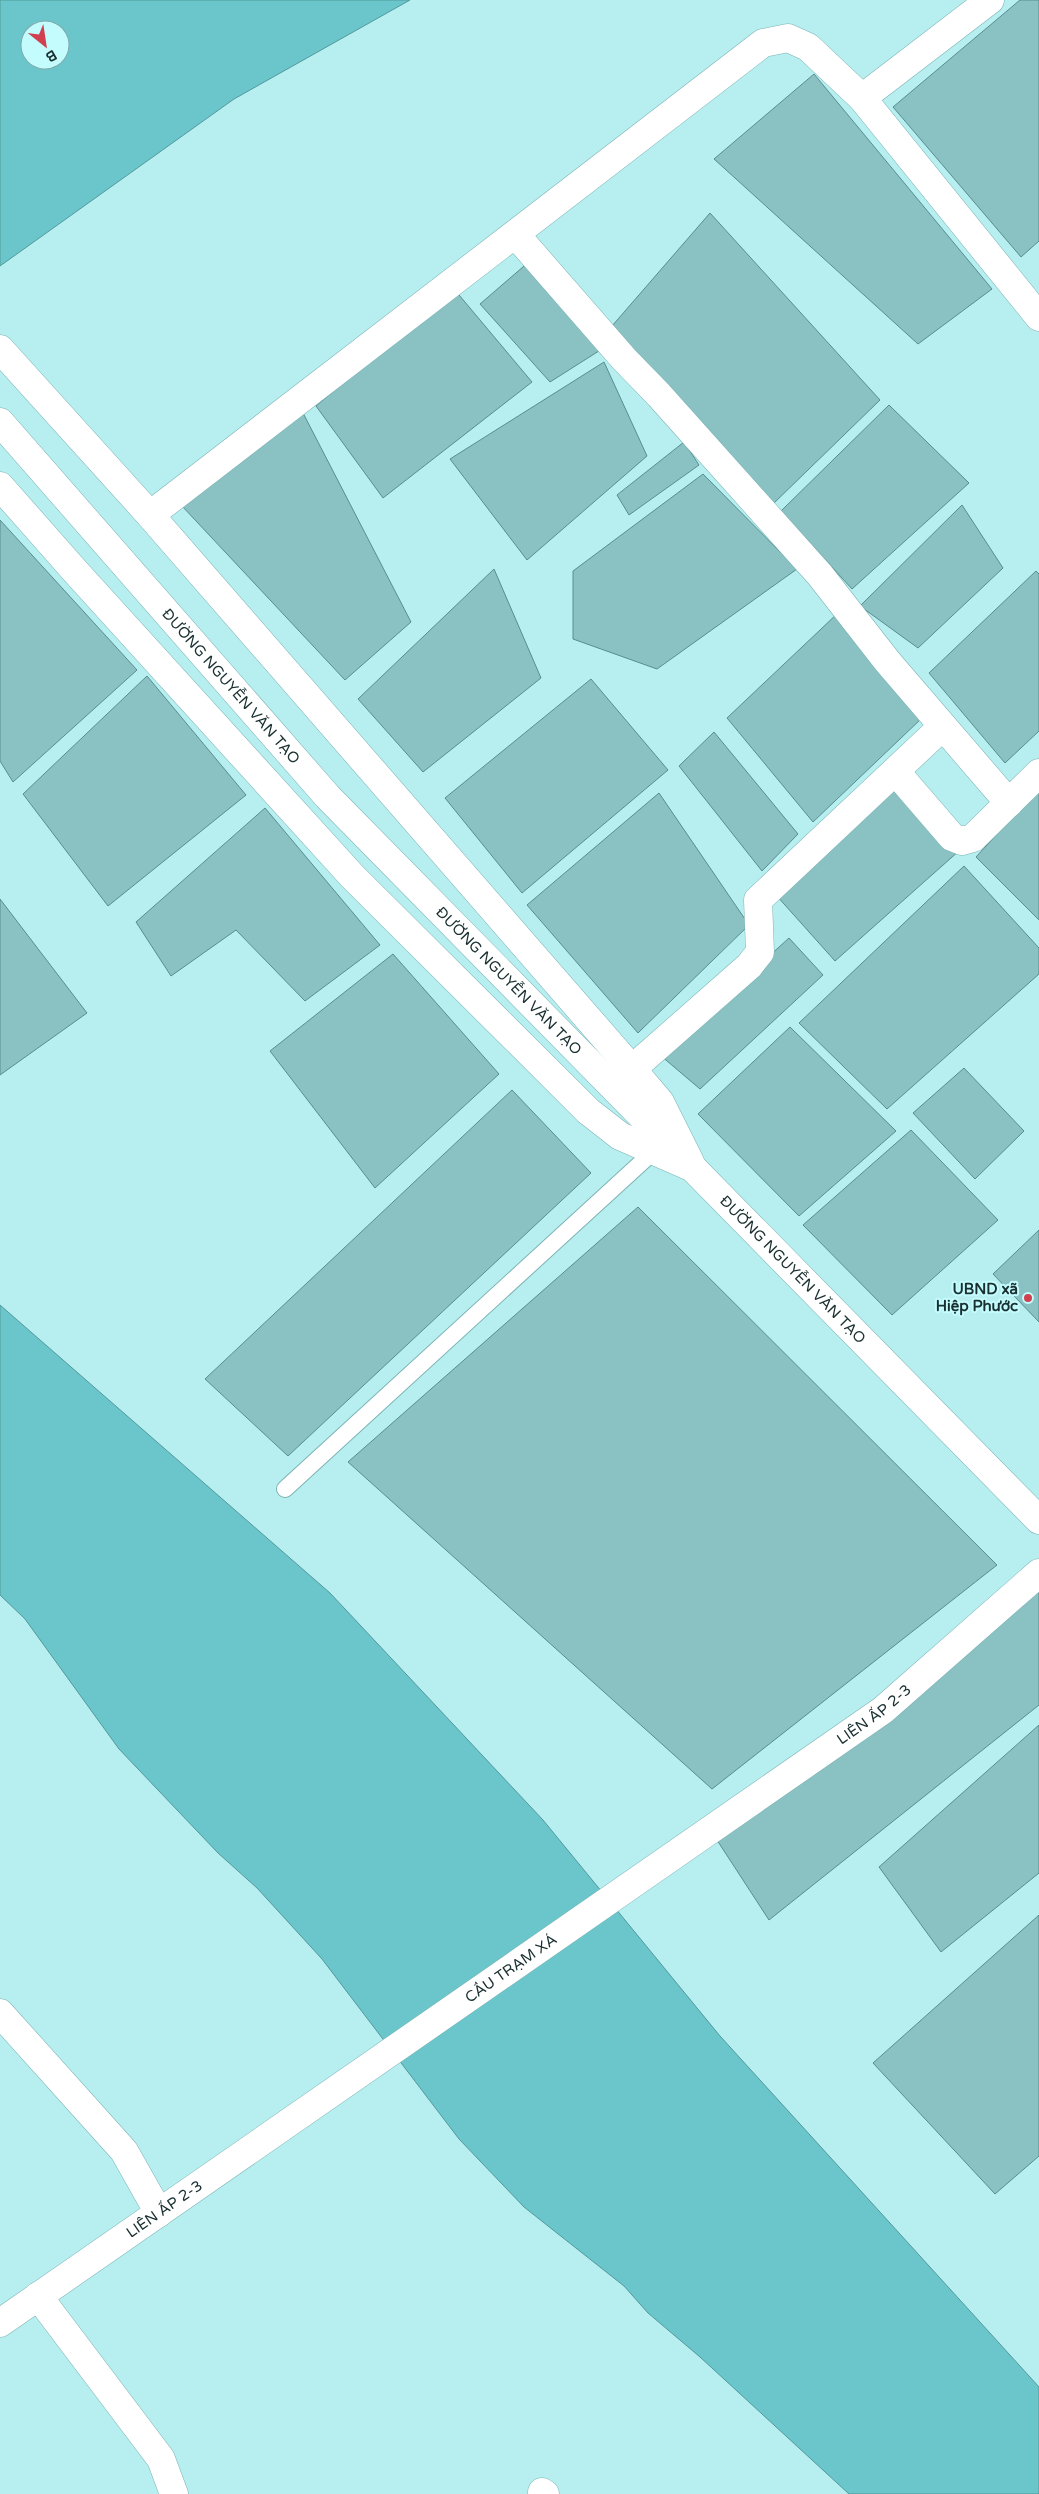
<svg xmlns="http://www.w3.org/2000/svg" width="1039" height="2494" font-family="'Varela Round',sans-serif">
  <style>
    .water { fill: #6ac6ca; stroke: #52999c; fill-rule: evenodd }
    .building { fill: #8ac1c3; stroke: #578d8f }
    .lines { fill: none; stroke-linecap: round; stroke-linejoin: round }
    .service-casing { stroke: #7cb3b5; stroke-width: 18 }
    .minor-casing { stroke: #7cb3b5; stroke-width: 29 }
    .secondary-casing { stroke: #7cb3b5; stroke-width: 29 }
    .service { stroke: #fff; stroke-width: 16 }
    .minor { stroke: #fff; stroke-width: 28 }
    .secondary { stroke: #fff; stroke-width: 28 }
    .poi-dot { fill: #d0404f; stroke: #c4fcfe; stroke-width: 2 }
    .labels { text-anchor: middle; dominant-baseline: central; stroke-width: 4; stroke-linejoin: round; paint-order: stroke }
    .street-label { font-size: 15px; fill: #192f30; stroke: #c4fcfe }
    .poi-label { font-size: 15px; font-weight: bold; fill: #192f30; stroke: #c4fcfe; text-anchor: end }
  </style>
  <rect width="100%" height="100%" fill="#b7eff1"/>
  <path class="water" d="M0 0H410L234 99 0 266ZM30 30H60V60H30Z
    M0 1305 330 1593 543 1820 720 2036 1039 2387V2494H849L700 2357 648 2313 624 2286 524 2207 459 2139 322 1959 257 1888 218 1853 119 1749 25 1619 0 1595Z"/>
  <path class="building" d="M1020 0H1039V241L1021 257 893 107Z
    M814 74 992 289 918 344 714 159Z
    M710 213 880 400 773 504 612 326Z
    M531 260 602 349 550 382 480 304Z
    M454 289 532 382 383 498 316 406Z
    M604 362 647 456 527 560 450 459Z
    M889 405 969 483 852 589 781 511Z
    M303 413 411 622 345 680 182 506Z
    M684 442 699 465 629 515 617 495Z
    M703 474 797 569 657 669 573 639V571Z
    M962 505 1003 568 918 648 860 606Z
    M0 520 137 670 13 782 0 761Z
    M494 569 541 678 423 772 358 699Z
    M1036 571 1039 574V731L1005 763 929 673Z
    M839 612 922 718 813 822 727 718Z
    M147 676 246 795 108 906 23 794Z
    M591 679 668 770 522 893 445 798Z
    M714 732 798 834 762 871 679 766Z
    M897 783 960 850 835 961 776 895Z
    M1039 788V920L976 857Z
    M659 793 749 925 638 1033 527 905Z
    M265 808 380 945 305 1001 236 930 171 976 136 922Z
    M964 866 1039 948V974L887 1109 799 1023Z
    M0 899 87 1013 0 1075Z
    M789 938 823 975 700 1089 660 1055Z
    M393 954 499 1074 375 1188 270 1051Z
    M790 1027 896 1131 799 1216 698 1114Z
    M964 1068 1024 1131 975 1179 913 1113Z
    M512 1090 591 1173 288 1456 205 1379Z
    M911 1130 998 1220 892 1315 803 1225Z
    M638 1207 997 1565 712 1789 348 1462Z
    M1039 1230V1322L993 1274Z
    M1039 1589V1705L769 1920 715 1837Z
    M1039 1725V1873L941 1952 879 1867Z
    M1039 1915V2156L995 2194 873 2063Z"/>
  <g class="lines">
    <defs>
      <path id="service" d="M285 1489 654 1151"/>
      <g id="minor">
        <path d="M862 98 990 0"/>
        <path d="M516 235 624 359 659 395 820 575 887 661 1009 803"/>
        <path d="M0 349 150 515 632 1069 660 1102 690 1162"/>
        <path d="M0 486 75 571 352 876 588 1111 620 1136 693 1168"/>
        <path d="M150 515 763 43 788 38 808 47 862 98 1039 317"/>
        <path d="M896 772 952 837 962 841 973 838 1039 773"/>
        <path d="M632 1069 749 966 760 952 758 900 942 727"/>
        <path d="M0 2013 124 2151 159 2213"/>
        <path d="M38 2296 161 2459 174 2494"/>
        <path id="s1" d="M0 2323 883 1710 1039 1573"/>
        <path d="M542 2492 545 2494"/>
      </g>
      <g id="secondary">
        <path id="s2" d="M0 422 328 797 1039 1520"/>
      </g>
    </defs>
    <use href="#service" class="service-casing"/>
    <use href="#minor" class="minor-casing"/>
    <use href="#secondary" class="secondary-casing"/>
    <use href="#service" class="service"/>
    <use href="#minor" class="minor"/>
    <use href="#secondary" class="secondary"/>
  </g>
  <circle class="poi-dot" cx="1028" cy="1298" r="5"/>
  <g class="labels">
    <g class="street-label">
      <text stroke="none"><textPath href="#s2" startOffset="351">ĐƯỜNG NGUYỄN VĂN TẠO</textPath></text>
      <text stroke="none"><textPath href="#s2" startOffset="756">ĐƯỜNG NGUYỄN VĂN TẠO</textPath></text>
      <text stroke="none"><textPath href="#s2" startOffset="1161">ĐƯỜNG NGUYỄN VĂN TẠO</textPath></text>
      <text stroke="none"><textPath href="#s1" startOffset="1065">LIÊN ẤP 2-3</textPath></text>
      <text stroke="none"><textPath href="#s1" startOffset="622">CẦU TRẠM XÁ</textPath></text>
      <text stroke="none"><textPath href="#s1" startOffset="200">LIÊN ẤP 2-3</textPath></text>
    </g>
    <g class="poi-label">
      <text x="1018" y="1289">UBND xã<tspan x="1018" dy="17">Hiệp Phước</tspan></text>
    </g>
  </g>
  <g transform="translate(45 45) rotate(150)"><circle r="24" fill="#c4fcfe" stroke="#80aaac"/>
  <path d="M0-4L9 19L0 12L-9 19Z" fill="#d0404f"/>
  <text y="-8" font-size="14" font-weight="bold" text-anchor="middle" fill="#192f30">B</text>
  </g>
</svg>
